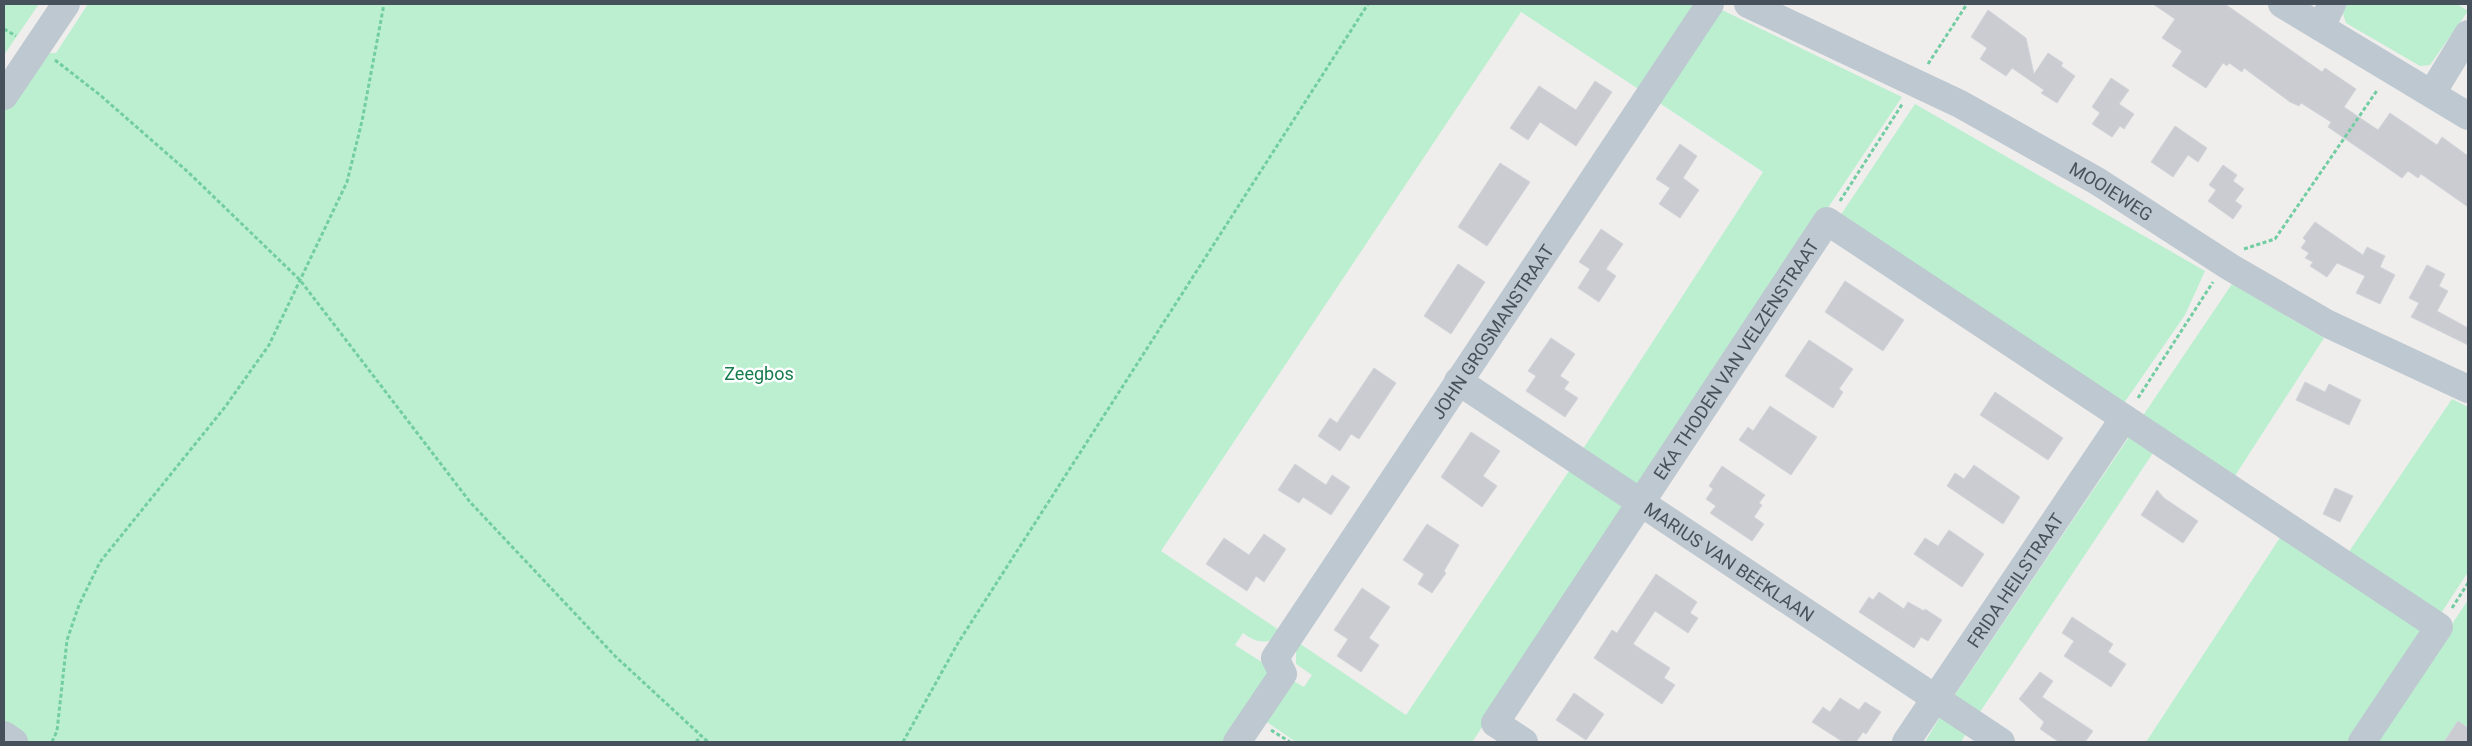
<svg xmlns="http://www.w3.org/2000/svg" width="2472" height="746" font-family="Roboto,sans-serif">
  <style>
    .green { fill: #bbefd0 }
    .building { fill: #caccd2; stroke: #d1d4d9 }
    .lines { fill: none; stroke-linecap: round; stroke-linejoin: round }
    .path { stroke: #73cda2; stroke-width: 3; stroke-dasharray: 4 2.5; stroke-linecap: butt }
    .minor { stroke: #bec8d0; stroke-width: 28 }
    .labels { text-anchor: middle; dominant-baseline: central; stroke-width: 5; stroke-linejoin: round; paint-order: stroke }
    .street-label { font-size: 18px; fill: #46515b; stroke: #fff }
    .park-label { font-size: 18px; fill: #167c4c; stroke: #fff }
  </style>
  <rect width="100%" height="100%" fill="#f0eeed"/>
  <path class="green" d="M4 4H39L4 55Z
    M88 4H1694L1643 92 1521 12 1161 551 1282 632C1270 646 1256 643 1243 633L1235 645 1276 671 1229 742H22L4 730V110L46 54 42 53H56Z
    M2346 4H2457L2468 11 2430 65 2420 66 2346 23 2343 14Z
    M1720 9 1902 97 1732 351 1637 485 1581 452 1763 172 1655 100Z
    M1915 104 2205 271 2185 315 2124 403 1840 216Z
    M2232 284 2324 338 2233 479 2142 417Z
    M2452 399 2468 407V572L2438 618 2346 556Z
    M2131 434 2155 450 1978 715 1954 696Z
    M1571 468 1625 509 1624 518 1472 742H1296L1261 718 1287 677 1304 687 1312 675 1296 664V641L1406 715Z
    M2285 530 2432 628 2356 742H2146Z
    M2468 600V742H2374Z
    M1940 717 1967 732 1961 742H1925Z"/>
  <path class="building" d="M2153 4H2225L2322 72 2325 68 2356 89 2344 107 2378 130 2390 113 2437 145 2442 137 2468 156V207L2421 174 2418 178 2408 171 2402 178 2328 127 2331 122 2301 103 2299 106 2290 102 2244 68 2242 72 2229 63 2227 66 2223 63 2206 88 2172 66 2182 51 2162 38 2175 19Z
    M1988 10 2026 38 2034 74 2048 53 2063 63 2061 66 2075 76 2057 103 2041 93 2044 90 2012 68 2006 76 1980 59 1987 48 1971 37Z
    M2111 78 2129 90 2119 104 2134 114 2124 129 2120 126 2112 137 2092 124 2100 113 2092 107Z
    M1595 81 1612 92 1576 146 1540 122 1528 140 1510 128 1539 86 1576 110Z
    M2175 126 2207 148 2198 162 2188 155 2173 177 2151 162Z
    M1680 144 1697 156 1683 178 1699 190 1680 218 1659 204 1670 188 1656 179Z
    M1500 163 1530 182 1487 246 1458 227Z
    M2223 165 2237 175 2233 181 2244 189 2235 201 2242 206 2233 219 2208 201 2216 190 2209 185Z
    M2315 222 2363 255 2367 247 2385 256 2380 267 2395 275 2380 304 2356 293 2365 276 2337 263 2327 277 2310 266 2313 262 2305 258 2309 253 2301 248 2306 241 2303 238Z
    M1601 229 1623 244 1606 269 1616 276 1599 302 1578 288 1590 269 1579 262Z
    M1458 264 1485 282 1451 334 1424 316Z
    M2427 265 2445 274 2439 286 2448 291 2437 311 2468 328V345L2411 317 2419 303 2409 298Z
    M1845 281 1904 320 1883 351 1825 312Z
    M1551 338 1575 354 1560 376 1569 382 1564 389 1578 398 1565 417 1526 391 1536 376 1528 371Z
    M1809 340 1853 369 1839 389 1843 392 1833 408 1785 376Z
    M1374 368 1396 383 1359 439 1351 434 1340 451 1318 436 1330 418 1337 423Z
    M2305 382 2325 392 2329 384 2361 400 2349 425 2296 400Z
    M1995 392 2063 438 2048 460 1980 415Z
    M1770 406 1817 437 1791 475 1739 440 1748 427 1753 431Z
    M1471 432 1500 451 1483 476 1497 486 1482 507 1441 477Z
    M1295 464 1326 485 1332 475 1350 487 1331 515 1303 497 1299 503 1278 490Z
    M1974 465 2020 497 2003 524 1947 486 1955 473 1964 479Z
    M1722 466 1765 495 1759 503 1762 505 1754 517 1764 524 1752 541 1710 513 1716 506 1706 499 1713 489 1709 486Z
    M2335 488 2353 496 2340 522 2323 514Z
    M2157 490 2164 498 2198 521 2183 543 2141 515Z
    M1427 524 1459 545 1444 571 1446 573 1432 593 1418 584 1424 574 1403 560Z
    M1949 530 1984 554 1962 587 1914 554 1925 538 1938 546Z
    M1264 534 1286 549 1264 582 1256 576 1247 591 1206 564 1224 538 1249 555Z
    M1656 574 1697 602 1690 613 1698 618 1688 633 1655 611 1633 644 1670 668 1664 678 1675 685 1662 704 1594 658 1612 630 1617 633Z
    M1362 588 1390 607 1369 638 1379 645 1361 672 1337 656 1348 639 1334 630Z
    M1879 592 1904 609 1908 602 1924 611 1925 609 1942 620 1928 641 1921 637 1914 648 1859 612 1869 597 1873 600Z
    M2072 617 2113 644 2108 652 2126 664 2111 687 2064 656 2074 641 2062 633Z
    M2040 672 2053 681 2042 697 2093 731 2085 742H2059L2040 729 2044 722 2019 699Z
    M1574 693 1604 714 1586 740 1556 720Z
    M1840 698 1859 710 1865 702 1881 712 1866 734 1863 732 1856 742H1843L1812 722 1823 707 1830 712Z
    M2458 721 2468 728V742H2444Z"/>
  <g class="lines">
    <path class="path" d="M4 29 16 36
      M55 60 100 95 188 172 300 280 470 502 615 656 708 742
      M1928 64 1967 4
      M1840 201 1903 103
      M2244 249 2275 239 2378 89
      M2138 398 2213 282
      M2452 608 2468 583
      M1271 730 1290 742
      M52 742 57 731 67 640 79 605 100 562 225 407 269 345 347 182 362 121 384 4
      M696 742 701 736
      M903 742 958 643 1368 4"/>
    <g class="minor">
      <path id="s1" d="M1748 4 1960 104 2097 181 2230 267 2328 324 2468 389"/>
      <path d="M2282 4 2468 116"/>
      <path d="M2321 27 2332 4"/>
      <path d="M2432 93 2468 34"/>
      <path d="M4 96 66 4"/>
      <path id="s2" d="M1458 381 2001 742"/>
      <path d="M4 735 14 742"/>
      <path id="s3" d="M1237 742 1283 674 1275 658 1710 4"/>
      <path id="s4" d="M1524 742 1495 723 1827 221 2439 627 2362 742"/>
      <path id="s5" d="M1906 742 2124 418"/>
    </g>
  </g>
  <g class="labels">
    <g class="street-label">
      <text stroke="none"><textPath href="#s1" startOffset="409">MOOIEWEG</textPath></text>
      <text stroke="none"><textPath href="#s3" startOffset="492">JOHN GROSMANSTRAAT</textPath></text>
      <text stroke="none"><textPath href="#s4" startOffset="471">EKA THODEN VAN VELZENSTRAAT</textPath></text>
      <text stroke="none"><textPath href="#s2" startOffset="326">MARIUS VAN BEEKLAAN</textPath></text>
      <text stroke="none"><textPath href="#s5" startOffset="195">FRIDA HEILSTRAAT</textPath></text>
    </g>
    <g class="park-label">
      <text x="759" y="373">Zeegbos</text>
    </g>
  </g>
  <rect width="2472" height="746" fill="none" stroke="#46515b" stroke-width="10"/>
</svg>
